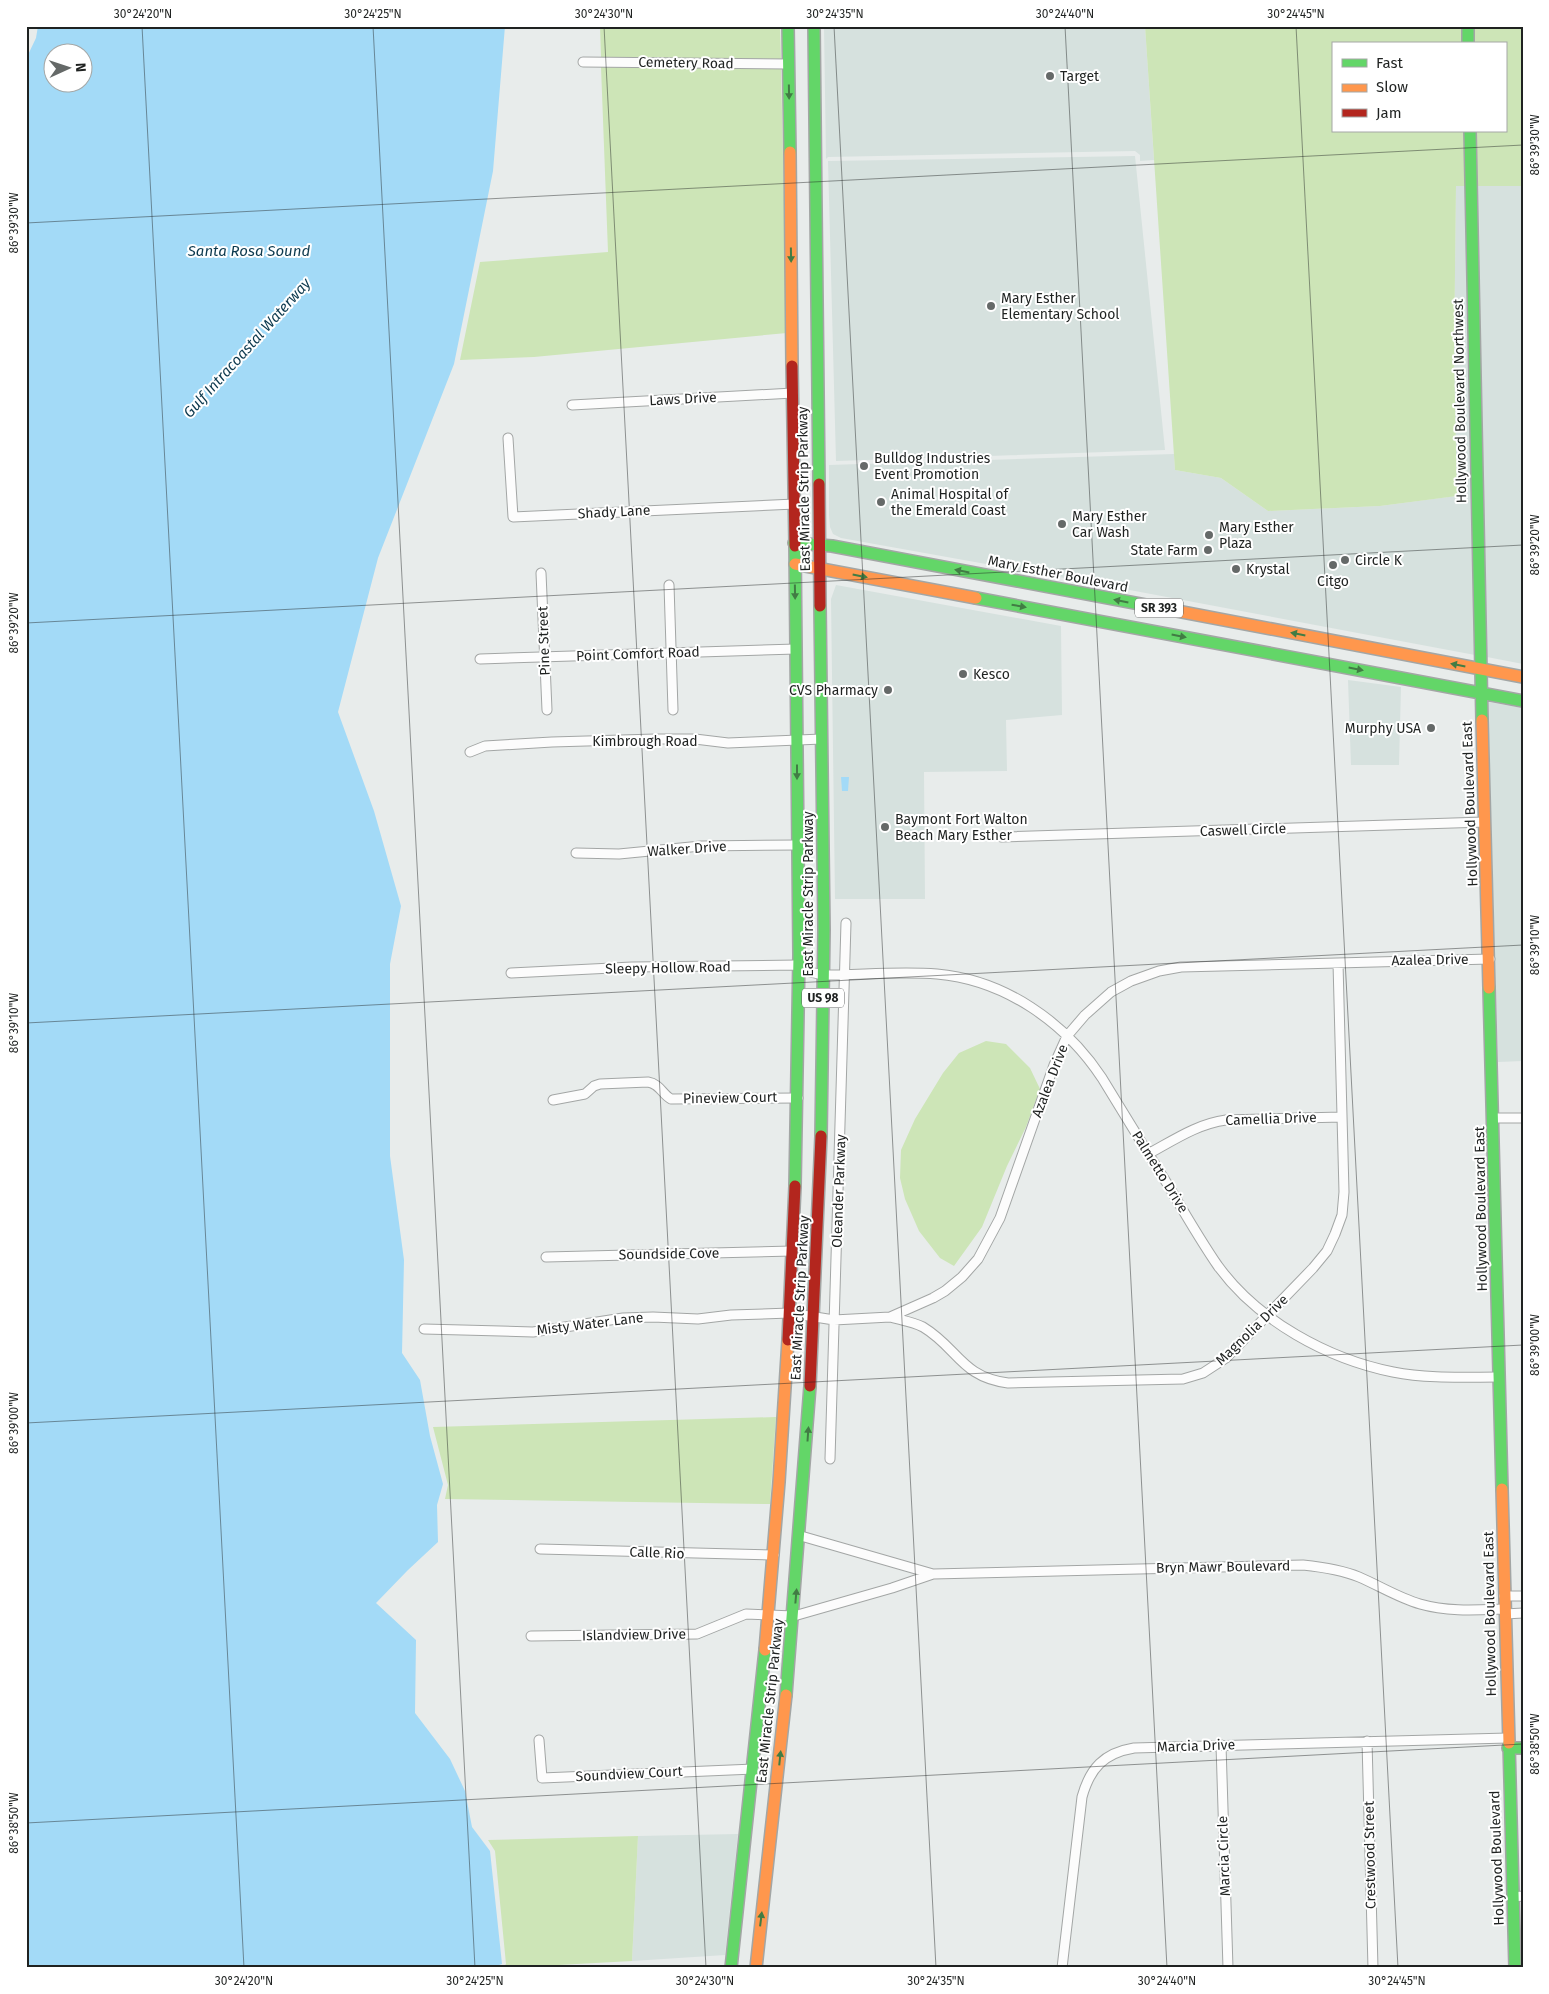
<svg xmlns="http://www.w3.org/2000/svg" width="1549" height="1994" font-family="'Fira Sans',sans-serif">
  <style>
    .built { fill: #d6e1de }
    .green { fill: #cde5b7 }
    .water { fill: #a3daf7; fill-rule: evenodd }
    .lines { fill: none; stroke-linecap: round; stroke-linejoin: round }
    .street-casing { stroke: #a3a6a5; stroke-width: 11 }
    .fast-casing { stroke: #a3a6a5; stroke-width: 14 }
    .slow-casing { stroke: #a3a6a5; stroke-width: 14 }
    .jam-casing { stroke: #a3a6a5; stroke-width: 14 }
    .street { stroke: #fcfcfc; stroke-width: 9 }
    .fast { stroke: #63d668; stroke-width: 11 }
    .slow { stroke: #ff974d; stroke-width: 11 }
    .jam { stroke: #b3261e; stroke-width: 11 }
    .oneway { fill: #417c44 }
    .ticks { fill: none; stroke: #1f2221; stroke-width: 1; stroke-opacity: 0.45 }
    .poi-dot { fill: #656968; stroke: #fff; stroke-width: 2 }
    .labels { text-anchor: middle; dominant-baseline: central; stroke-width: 4; stroke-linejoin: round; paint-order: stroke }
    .shield { fill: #fff; stroke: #626464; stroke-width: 1 }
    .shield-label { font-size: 12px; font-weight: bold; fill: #1f2221 }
    .street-label { font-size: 14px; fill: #1f2221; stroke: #fff }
    .poi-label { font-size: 14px; fill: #1f2221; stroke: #fff; text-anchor: start }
    .water-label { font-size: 15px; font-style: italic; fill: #0c394e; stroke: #fff }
    .neatline { fill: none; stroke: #1f2221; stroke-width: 2 }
    .ticks-label { font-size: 12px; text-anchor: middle; fill: #1f2221 }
  </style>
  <rect width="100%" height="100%" fill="#e8eceb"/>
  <path class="built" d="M824 26H1145L1154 160 1140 161V155L1135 151 828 157 826 159Z
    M1135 156 1165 450 836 461 828 161Z
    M1456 186H1465L1475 655 1087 582 841 538 833 534 830 527 829 515V465L1174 454 1175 470 1221 478 1268 511 1380 506 1456 496 1454 359Z
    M1477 186H1523V664L1487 657Z
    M836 585 1061 626 1062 715 1006 720 1007 771 924 772 925 899H835L831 599Z
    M1348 680 1401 687 1399 765H1351Z
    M1488 702 1523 708V1061L1498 1062Z
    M738 1834 725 1955 632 1961 638 1836Z"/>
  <path class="green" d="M600 26H780L781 59 601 57Z
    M1145 26H1462L1463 44H1333V131H1464L1465 186H1456L1454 359 1457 496 1380 506 1268 511 1221 478 1175 470Z
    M1474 26H1523V186H1477L1476 131H1505V44H1474Z
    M601 67 781 69 787 333 534 357 460 360 480 262 608 252Z
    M986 1041 1006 1044 1030 1068 1040 1089 1026 1127 1007 1166 982 1227 954 1266 940 1258 919 1231 905 1199 900 1178 901 1150 915 1119 943 1073 959 1053Z
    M776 1417 770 1504 445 1499 448 1485 433 1427Z
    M638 1836 632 1961 503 1968 506 1964 495 1851 488 1840Z"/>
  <path class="water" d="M38 26H505L493 171 454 364 378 558 338 712 374 811 401 906 390 964V1156L404 1260 402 1353 420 1380 430 1436 443 1484 437 1505 438 1542 408 1570 376 1603 416 1640 415 1713 450 1759 465 1791 472 1827 490 1851 502 1964 490 1968H26V59L36 38ZM52 52H82V82H52Z
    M841 777H849L848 791H842Z"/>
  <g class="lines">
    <defs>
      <path id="street" d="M583 62 789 64
        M572 405 793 393
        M508 438 513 517 795 504
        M541 573 547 710
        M669 585 673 710
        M480 659 796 649
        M470 752 485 746 552 742 655 739H695L728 743 822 739
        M1001 837 1485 822
        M576 853 619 854 701 846 798 845
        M511 973 632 967 798 965 810 972 823 975C861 975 899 971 937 974 1005 980 1065 1022 1102 1078 1124 1114 1146 1150 1168 1185 1184 1212 1200 1240 1218 1266 1258 1321 1328 1359 1393 1372 1428 1379 1464 1377 1499 1377
        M553 1100 585 1094 594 1086 600 1084 648 1082C660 1084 662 1094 671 1099L798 1098
        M1494 1118H1523
        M1148 1154C1174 1140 1197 1124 1226 1120L1342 1117
        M546 1257 792 1251
        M890 1317C901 1320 913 1322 923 1327 958 1348 961 1377 1008 1383L1183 1379 1203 1373 1226 1358 1313 1268 1327 1251 1335 1234 1342 1215 1344 1192 1338 963
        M424 1329 533 1332 623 1318 653 1317 698 1319 731 1315 790 1313 834 1320 890 1317 933 1298 945 1291 962 1277 978 1259 1000 1218 1054 1065 1067 1036 1085 1015 1111 992 1131 981 1159 971 1181 967 1490 959
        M830 1459 846 923
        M801 1536 933 1574
        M540 1549 774 1555
        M1504 1596H1523
        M1505 1614 1523 1613
        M531 1636 697 1634 746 1614 794 1616 892 1588 933 1574 1303 1565C1322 1567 1342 1570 1359 1577 1380 1586 1399 1598 1420 1604 1448 1612 1476 1610 1505 1609
        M539 1740 542 1778 754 1769
        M1367 1741 1373 1968
        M1221 1745 1228 1968
        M1513 1897 1523 1896
        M1062 1968 1082 1797C1090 1768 1104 1753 1134 1748L1508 1738"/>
      <path id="fast" d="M788 26 790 152
        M814 26 819 484
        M1468 26V44
        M1470 131 1482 720
        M794 543 832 546 1156 607
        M795 546 799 955 795 1186
        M976 598 1523 701
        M820 606 824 930 821 1136
        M1489 988 1502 1489
        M786 1695 810 1386
        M1509 1743 1515 1968
        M1508 1748H1523
        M731 1968 765 1650"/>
      <path id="slow" d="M790 152 792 366
        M795 564 976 598
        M1156 607 1523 677
        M1482 720 1489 988
        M1502 1489 1509 1743
        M765 1650 779 1482 788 1340
        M756 1968 786 1695"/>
      <path id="jam" d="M792 366 795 546
        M819 484 820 606
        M788 1340 795 1186
        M810 1386 821 1136"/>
    </defs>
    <use href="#street" class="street-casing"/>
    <use href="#fast" class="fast-casing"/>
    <use href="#slow" class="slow-casing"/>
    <use href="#jam" class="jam-casing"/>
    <use href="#street" class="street"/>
    <use href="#fast" class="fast"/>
    <use href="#slow" class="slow"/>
    <use href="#jam" class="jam"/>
  </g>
  <defs><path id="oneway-solid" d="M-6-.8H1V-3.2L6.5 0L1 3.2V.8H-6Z" transform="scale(1.25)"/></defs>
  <g class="oneway">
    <use href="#oneway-solid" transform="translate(789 92) rotate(89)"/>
    <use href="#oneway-solid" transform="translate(791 255) rotate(89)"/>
    <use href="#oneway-solid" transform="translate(962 571) rotate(-169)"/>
    <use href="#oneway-solid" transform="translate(860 576) rotate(11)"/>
    <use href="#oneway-solid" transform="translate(795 592) rotate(89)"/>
    <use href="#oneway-solid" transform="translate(1121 601) rotate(-169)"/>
    <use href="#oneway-solid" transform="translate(1019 606) rotate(10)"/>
    <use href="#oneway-solid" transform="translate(1298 634) rotate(-169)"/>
    <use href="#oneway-solid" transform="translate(1179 636) rotate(11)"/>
    <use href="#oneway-solid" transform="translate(1458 665) rotate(-169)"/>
    <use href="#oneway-solid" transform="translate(1356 669) rotate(11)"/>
    <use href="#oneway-solid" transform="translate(797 772) rotate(90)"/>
    <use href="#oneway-solid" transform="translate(808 1434) rotate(-86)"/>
    <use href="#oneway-solid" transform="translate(796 1596) rotate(-85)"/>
    <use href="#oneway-solid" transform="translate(780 1758) rotate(-84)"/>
    <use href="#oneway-solid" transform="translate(761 1919) rotate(-83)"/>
  </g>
  <path class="ticks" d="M142 26 244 1968M373 26 475 1968M604 26 706 1968M834 26 936 1968M1065 26 1167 1968M1296 26 1398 1968M26 223 1523 145M26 623 1523 545M26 1023 1523 945M26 1423 1523 1345M26 1823 1523 1744"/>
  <g class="poi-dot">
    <circle cx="1050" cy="76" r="5"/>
    <circle cx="991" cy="306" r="5"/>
    <circle cx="864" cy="466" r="5"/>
    <circle cx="881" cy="502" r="5"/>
    <circle cx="1062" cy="524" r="5"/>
    <circle cx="1209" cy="535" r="5"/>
    <circle cx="1208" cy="550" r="5"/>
    <circle cx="1345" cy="560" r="5"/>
    <circle cx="1333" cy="565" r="5"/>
    <circle cx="1236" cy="569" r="5"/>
    <circle cx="963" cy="674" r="5"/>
    <circle cx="888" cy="690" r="5"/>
    <circle cx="1431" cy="728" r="5"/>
    <circle cx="885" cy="827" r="5"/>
  </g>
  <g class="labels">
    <g class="shield">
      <rect x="1135" y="598.5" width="48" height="19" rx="4"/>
      <rect x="802" y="988.5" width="42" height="19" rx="4"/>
    </g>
    <g class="shield-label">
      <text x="1159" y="608">SR 393</text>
      <text x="823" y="998">US 98</text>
    </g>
    <g class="street-label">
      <text transform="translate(686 63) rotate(1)">Cemetery Road</text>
      <text transform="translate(683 399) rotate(-3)">Laws Drive</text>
      <text transform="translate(1460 401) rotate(-91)">Hollywood Boulevard Northwest</text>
      <text transform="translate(804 489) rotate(-91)">East Miracle Strip Parkway</text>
      <text transform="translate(614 512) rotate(-3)">Shady Lane</text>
      <text transform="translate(1058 574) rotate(11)">Mary Esther Boulevard</text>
      <text transform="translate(544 641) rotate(-92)">Pine Street</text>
      <text transform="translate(638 654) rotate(-2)">Point Comfort Road</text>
      <text x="645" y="741">Kimbrough Road</text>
      <text transform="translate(1470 804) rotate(-92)">Hollywood Boulevard East</text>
      <text transform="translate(1243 830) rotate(-2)">Caswell Circle</text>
      <text transform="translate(687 849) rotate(-4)">Walker Drive</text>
      <text transform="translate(808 894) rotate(-90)">East Miracle Strip Parkway</text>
      <text transform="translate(1430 960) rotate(-1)">Azalea Drive</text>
      <text transform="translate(668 968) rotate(-1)">Sleepy Hollow Road</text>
      <text transform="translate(1050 1081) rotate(-69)">Azalea Drive</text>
      <text transform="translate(730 1098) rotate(-1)">Pineview Court</text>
      <text transform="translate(1271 1119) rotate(-2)">Camellia Drive</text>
      <text transform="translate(1160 1172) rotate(58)">Palmetto Drive</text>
      <text transform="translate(839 1191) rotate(-88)">Oleander Parkway</text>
      <text transform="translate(1481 1209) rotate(-91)">Hollywood Boulevard East</text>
      <text transform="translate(669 1254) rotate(-1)">Soundside Cove</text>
      <text transform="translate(800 1298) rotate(-87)">East Miracle Strip Parkway</text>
      <text transform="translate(590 1324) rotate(-7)">Misty Water Lane</text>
      <text transform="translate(1252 1330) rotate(-44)">Magnolia Drive</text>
      <text transform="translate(657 1553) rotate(2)">Calle Rio</text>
      <text transform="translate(1223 1567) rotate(-1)">Bryn Mawr Boulevard</text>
      <text transform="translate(1490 1614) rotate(-91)">Hollywood Boulevard East</text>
      <text transform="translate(634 1635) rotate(-1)">Islandview Drive</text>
      <text transform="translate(770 1701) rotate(-84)">East Miracle Strip Parkway</text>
      <text transform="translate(1196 1746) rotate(-2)">Marcia Drive</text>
      <text transform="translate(629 1774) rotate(-3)">Soundview Court</text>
      <text transform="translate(1370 1855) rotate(-91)">Crestwood Street</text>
      <text transform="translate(1224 1856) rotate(-92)">Marcia Circle</text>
      <text transform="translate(1497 1858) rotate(-92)">Hollywood Boulevard</text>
    </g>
    <g class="poi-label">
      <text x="1060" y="76">Target</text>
      <text x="1001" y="298">Mary Esther<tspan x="1001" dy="16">Elementary School</tspan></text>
      <text x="874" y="458">Bulldog Industries<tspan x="874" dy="16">Event Promotion</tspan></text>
      <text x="891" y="494">Animal Hospital of<tspan x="891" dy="16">the Emerald Coast</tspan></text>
      <text x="1072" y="516">Mary Esther<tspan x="1072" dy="16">Car Wash</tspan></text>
      <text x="1219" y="527">Mary Esther<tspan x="1219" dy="16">Plaza</tspan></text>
      <text x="1198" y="550" text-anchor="end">State Farm</text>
      <text x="1355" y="560">Circle K</text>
      <text x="1246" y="569">Krystal</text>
      <text x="1333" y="581" text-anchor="middle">Citgo</text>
      <text x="973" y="674">Kesco</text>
      <text x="878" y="690" text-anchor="end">CVS Pharmacy</text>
      <text x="1421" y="728" text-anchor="end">Murphy USA</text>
      <text x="895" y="819">Baymont Fort Walton<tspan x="895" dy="16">Beach Mary Esther</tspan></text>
    </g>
    <g class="water-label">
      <text x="249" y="251">Santa Rosa Sound</text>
      <text transform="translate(247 348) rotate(-48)">Gulf Intracoastal Waterway</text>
    </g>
  </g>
  <rect width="1549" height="1994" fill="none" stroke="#ffffff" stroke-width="55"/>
  <rect x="1332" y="42" width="175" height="90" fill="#ffffff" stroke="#a5a7a6"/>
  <rect x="1342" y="59" width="25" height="8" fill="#63d668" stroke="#a5a7a6"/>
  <text x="1376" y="68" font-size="15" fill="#1f2221">Fast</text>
  <rect x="1342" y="84" width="25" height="8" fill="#ff974d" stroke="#a5a7a6"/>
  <text x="1376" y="92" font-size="15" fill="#1f2221">Slow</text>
  <rect x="1342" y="109" width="25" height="8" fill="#b3261e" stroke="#a5a7a6"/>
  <text x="1376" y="118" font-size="15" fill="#1f2221">Jam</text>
  <g transform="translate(68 68) rotate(87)"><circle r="24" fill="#ffffff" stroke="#a5a7a6"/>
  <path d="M0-4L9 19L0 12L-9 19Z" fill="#656968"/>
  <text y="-8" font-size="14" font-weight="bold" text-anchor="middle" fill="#1f2221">N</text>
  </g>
  <rect x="28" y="28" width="1494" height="1938" class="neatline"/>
  <g class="ticks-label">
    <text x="143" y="18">30°24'20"N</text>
    <text x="373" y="18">30°24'25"N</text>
    <text x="604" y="18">30°24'30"N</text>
    <text x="835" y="18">30°24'35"N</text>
    <text x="1065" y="18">30°24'40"N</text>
    <text x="1296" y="18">30°24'45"N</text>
    <text transform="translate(1535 145) rotate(-90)" y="4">86°39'30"W</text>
    <text transform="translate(14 223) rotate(-90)" y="4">86°39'30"W</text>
    <text transform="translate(1535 545) rotate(-90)" y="4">86°39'20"W</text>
    <text transform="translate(14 623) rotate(-90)" y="4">86°39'20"W</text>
    <text transform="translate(1535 945) rotate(-90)" y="4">86°39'10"W</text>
    <text transform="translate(14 1023) rotate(-90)" y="4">86°39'10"W</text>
    <text transform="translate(1535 1345) rotate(-90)" y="4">86°39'00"W</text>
    <text transform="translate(14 1423) rotate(-90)" y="4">86°39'00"W</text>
    <text transform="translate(1535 1744) rotate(-90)" y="4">86°38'50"W</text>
    <text transform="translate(14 1823) rotate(-90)" y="4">86°38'50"W</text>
    <text x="244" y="1985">30°24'20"N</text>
    <text x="475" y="1985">30°24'25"N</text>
    <text x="705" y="1985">30°24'30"N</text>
    <text x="936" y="1985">30°24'35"N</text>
    <text x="1167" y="1985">30°24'40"N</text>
    <text x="1397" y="1985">30°24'45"N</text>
  </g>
</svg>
